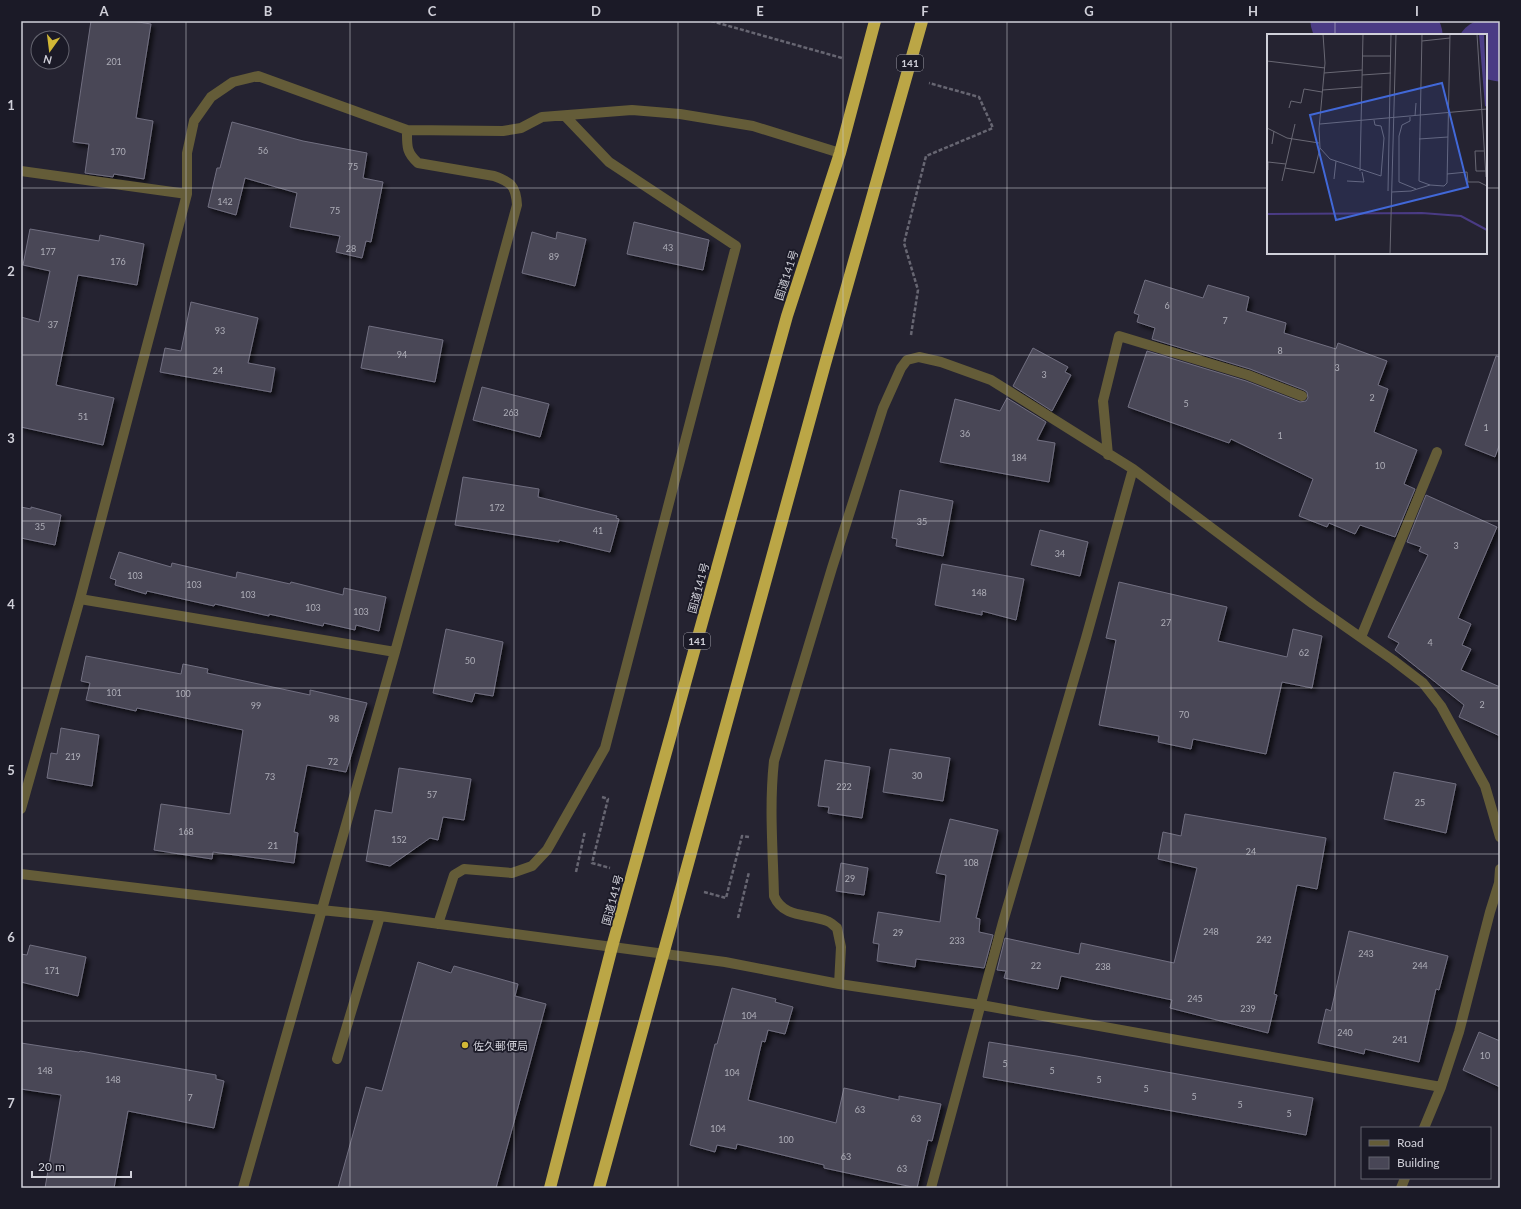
<svg xmlns="http://www.w3.org/2000/svg" width="1521" height="1209" font-family="Lato,'Noto Sans JP',sans-serif">
  <style>
    .lines { fill: none; stroke-linecap: round; stroke-linejoin: round }
    .river { stroke: #4a3b84; stroke-width: 59 }
    .building { fill: #484656; stroke: #716f80; filter: url(#shadow) }
    .path { stroke: #676672; stroke-width: 2.5; stroke-dasharray: 4 2; stroke-linecap: butt }
    .minor { stroke: #645c38; stroke-width: 10 }
    .highway { stroke: #bba646; stroke-width: 12 }
    .grid { fill: none; stroke: #d0d0d9; stroke-width: 1; stroke-opacity: 0.55 }
    .poi-dot { fill: #d1b736; stroke: #1b1a27; stroke-width: 1.5 }
    .labels { text-anchor: middle; dominant-baseline: central; stroke-width: 3.5; stroke-linejoin: round; paint-order: stroke }
    .number-label { font-size: 9px; fill: #aeaeb8 }
    .shield { fill: #1b1a27; stroke: #9a99a4; stroke-width: 1 }
    .shield-label { font-size: 10px; font-weight: bold; fill: #d0d0d9 }
    .street-label { font-size: 11px; fill: #d0d0d9; stroke: #1b1a27 }
    .poi-label { font-size: 11px; fill: #d0d0d9; stroke: #1b1a27; text-anchor: start }
    .inset-river { fill: none; stroke: #4a3b84; stroke-width: 2 }
    .inset-road { fill: none; stroke: #696874; stroke-width: 1 }
    .view { fill: #4168d8; fill-opacity: 0.15; stroke: #4168d8; stroke-width: 2 }
    .inset-edge { fill: none; stroke: #d0d0d9; stroke-width: 2 }
    .neatline { fill: none; stroke: #d0d0d9; stroke-width: 1.5 }
    .grid-label { font-size: 13px; text-anchor: middle; font-weight: bold; fill: #d0d0d9 }
  </style>
  <defs>
    <filter id="shadow"><feDropShadow dx="3.5" dy="3.5" stdDeviation="2" flood-color="#0009"/></filter>
  </defs>
  <rect width="100%" height="100%" fill="#252331"/>
  <g class="lines">
    <path class="river" d="M1340 21 1413 35
      M1486 49 1500 52"/>
  </g>
  <path class="building" d="M91 21H132L151 24 136 118 153 121 144 179 114 174 113 177 85 173 89 144 73 142Z
    M232 122 303 141 367 153 363 178 383 182 371 242 366 241 362 258 336 252 340 236 290 227 297 193 245 178 236 215 208 207 217 168H220Z
    M634 222 709 240 703 270 627 254Z
    M30 229 99 241 100 235 144 244 137 285 78 275 56 385 114 398 103 445 21 427V317L39 322 50 271 23 265Z
    M532 232 556 239 557 232 586 239 575 286 522 273Z
    M1145 280 1203 298 1208 285 1249 297 1246 311 1286 323 1284 333 1336 349 1338 343 1387 361 1378 385 1388 389 1374 432 1417 450 1404 484 1415 489 1395 537 1360 525 1355 534 1329 523 1327 527 1299 516 1313 479 1231 439 1229 443 1128 407 1147 351 1246 381 1300 402 1306 401 1308 398 1307 392 1304 390 1250 369 1152 339 1155 328 1137 322 1139 315 1134 313Z
    M191 302 258 318 248 363 275 368 271 392 160 372 165 348 181 351Z
    M369 326 443 340 435 382 361 368Z
    M1033 348 1068 367 1065 372 1071 375 1052 411 1013 386Z
    M1496 356 1500 357V443L1495 457 1465 445Z
    M482 387 549 404 540 437 473 420Z
    M1007 398 1046 422 1037 440 1055 443 1049 482 940 462 955 399 1000 411Z
    M463 477 539 489 538 497 617 516 616 518 619 519 610 552 559 540V542L455 525Z
    M900 490 953 501 943 556 896 546 897 539 892 538Z
    M1426 495 1497 527 1458 618 1471 624 1462 645 1471 649 1461 670 1500 687V736L1459 717 1464 705 1395 650 1399 643 1388 637 1428 555 1419 551 1421 547 1407 542Z
    M21 507 31 509V507L61 515 55 545 21 538Z
    M1040 530 1088 542 1080 576 1031 565Z
    M119 552 171 567 172 563 236 578 237 572 290 584 291 582 343 595 344 588 386 597 379 631 356 625 355 630 324 623 323 626 269 614V616L215 604 214 606 147 591 146 594 115 585 116 580 110 578Z
    M942 564 1024 579 1016 620 982 611V615L935 605Z
    M1119 582 1227 607 1218 641 1287 657 1293 629 1322 636 1312 688 1282 682 1266 754 1193 739 1191 749 1158 742 1159 736 1099 725 1116 640 1106 638Z
    M446 629 503 642 493 696 475 693 472 702 433 693Z
    M86 656 181 674 183 664 208 669 207 673 310 695V690L367 703 346 772 307 765 294 832 298 833 294 863 213 852 212 859 154 850 161 804 230 814 243 730 137 708 136 711 86 700 90 683 81 681Z
    M61 728 99 735 92 786 47 778 51 753 57 754Z
    M890 749 950 758 943 801 883 792Z
    M825 760 870 767 862 818 828 813 829 807 818 806Z
    M399 768 471 779 464 820 443 817 438 840 430 838 390 866 366 861 375 810 392 813Z
    M1394 772 1456 784 1446 833 1384 819Z
    M1185 814 1326 838 1317 889 1297 885 1274 994 1277 995 1268 1033 1170 1008 1172 1000 1061 976 1058 989 1004 978 1006 971 997 970 1005 938 1079 954 1081 943 1174 963 1197 868 1158 859 1163 832 1181 836Z
    M950 819 998 830 976 918 980 919 979 932 993 935 984 968 916 959 915 967 877 961 879 944 873 943 878 912 940 922 946 875 936 873Z
    M841 863 868 868 864 895 836 891Z
    M1349 931 1448 956 1439 990 1436 989 1419 1062 1365 1049 1364 1054 1318 1043 1326 1009 1331 1011Z
    M30 945 86 957 78 996 21 982V954L27 955Z
    M418 962 451 973 454 966 518 984 515 996 546 1004 496 1188H338L366 1087 382 1091Z
    M732 988 776 999 775 1002 793 1007 785 1034 768 1030 765 1042 762 1041 748 1100 836 1123 844 1088 899 1100V1096L941 1104 932 1141 928 1140 917 1188 824 1168V1165L737 1144 736 1149 717 1145 715 1152 690 1145 715 1044H717Z
    M1479 1032 1500 1041V1087L1463 1070Z
    M989 1042 1076 1056 1313 1098 1306 1135 983 1077Z
    M21 1043 79 1052 80 1051 216 1075V1079L224 1081 214 1128 128 1111 114 1188H45L61 1095 21 1089Z"/>
  <g class="lines">
    <path class="path" d="M711 21 842 58
      M911 335 918 290 904 243 926 156 993 128 979 97 929 83
      M602 797 608 799 592 863 610 868
      M576 872 585 831
      M704 892 726 898 742 836 749 837
      M738 918 749 872"/>
    <path class="minor" d="M21 171 187 194
      M1108 455 1103 401 1119 336 1248 375 1302 396
      M80 599 395 652
      M1361 637 1437 452
      M21 809 80 599 187 194V153L194 121 211 97 233 82 258 76 407 130 503 131 521 128 542 117 632 110 680 114 753 126 840 153
      M21 874 321 910 380 916 725 962 839 984 981 1005 1441 1087
      M438 924 454 875 464 869 512 873 532 866 547 850 605 748 736 246 609 162 565 116
      M839 984 841 947 837 928C834 926 831 922 827 921 808 913 784 919 774 896 773 851 769 806 774 761L832 568 883 408 901 368 907 360 919 357 941 362 991 380 1133 469 1313 604 1393 660 1423 683 1441 706 1485 786 1500 837
      M337 1059 380 916
      M1424 1128 1441 1087 1459 1032 1490 912 1499 883 1500 869
      M243 1188 395 652 517 205C516 186 511 182 494 176L418 163C406 152 407 146 407 130
      M931 1188 1003 922 1086 638 1133 469
      M1401 1188 1405 1178"/>
    <path class="highway" d="M550 1188 612 947 787 316 840 153 875 21
      M599 1188 825 364 922 21"/>
  </g>
  <path class="grid" d="M186 21V1188M350 21V1188M514 21V1188M678 21V1188M843 21V1188M1007 21V1188M1171 21V1188M1335 21V35M21 188H1268M1486 188H1500M1335 253V1188M21 355H1500M21 521H1500M21 688H1500M21 854H1500M21 1021H1500"/>
  <circle class="poi-dot" cx="465" cy="1045" r="4"/>
  <g class="labels">
    <g class="number-label">
      <text x="114" y="61">201</text>
      <text x="263" y="150">56</text>
      <text x="118" y="151">170</text>
      <text x="353" y="166">75</text>
      <text x="225" y="201">142</text>
      <text x="335" y="210">75</text>
      <text x="668" y="247">43</text>
      <text x="351" y="248">28</text>
      <text x="48" y="251">177</text>
      <text x="554" y="256">89</text>
      <text x="118" y="261">176</text>
      <text x="1167" y="305">6</text>
      <text x="1225" y="320">7</text>
      <text x="53" y="324">37</text>
      <text x="220" y="330">93</text>
      <text x="1280" y="350">8</text>
      <text x="402" y="354">94</text>
      <text x="1337" y="367">3</text>
      <text x="218" y="370">24</text>
      <text x="1044" y="374">3</text>
      <text x="1372" y="397">2</text>
      <text x="1186" y="403">5</text>
      <text x="511" y="412">263</text>
      <text x="83" y="416">51</text>
      <text x="1486" y="427">1</text>
      <text x="965" y="433">36</text>
      <text x="1280" y="435">1</text>
      <text x="1019" y="457">184</text>
      <text x="1380" y="465">10</text>
      <text x="497" y="507">172</text>
      <text x="922" y="521">35</text>
      <text x="40" y="526">35</text>
      <text x="598" y="530">41</text>
      <text x="1456" y="545">3</text>
      <text x="1060" y="553">34</text>
      <text x="135" y="575">103</text>
      <text x="194" y="584">103</text>
      <text x="979" y="592">148</text>
      <text x="248" y="594">103</text>
      <text x="313" y="607">103</text>
      <text x="361" y="611">103</text>
      <text x="1166" y="622">27</text>
      <text x="1430" y="642">4</text>
      <text x="1304" y="652">62</text>
      <text x="470" y="660">50</text>
      <text x="114" y="692">101</text>
      <text x="183" y="693">100</text>
      <text x="1482" y="704">2</text>
      <text x="256" y="705">99</text>
      <text x="1184" y="714">70</text>
      <text x="334" y="718">98</text>
      <text x="73" y="756">219</text>
      <text x="333" y="761">72</text>
      <text x="917" y="775">30</text>
      <text x="270" y="776">73</text>
      <text x="844" y="786">222</text>
      <text x="432" y="794">57</text>
      <text x="1420" y="802">25</text>
      <text x="186" y="831">168</text>
      <text x="399" y="839">152</text>
      <text x="273" y="845">21</text>
      <text x="1251" y="851">24</text>
      <text x="971" y="862">108</text>
      <text x="850" y="878">29</text>
      <text x="1211" y="931">248</text>
      <text x="898" y="932">29</text>
      <text x="1264" y="939">242</text>
      <text x="957" y="940">233</text>
      <text x="1366" y="953">243</text>
      <text x="1036" y="965">22</text>
      <text x="1420" y="965">244</text>
      <text x="1103" y="966">238</text>
      <text x="52" y="970">171</text>
      <text x="1195" y="998">245</text>
      <text x="1248" y="1008">239</text>
      <text x="749" y="1015">104</text>
      <text x="1345" y="1032">240</text>
      <text x="1400" y="1039">241</text>
      <text x="1485" y="1055">10</text>
      <text x="1005" y="1063">5</text>
      <text x="45" y="1070">148</text>
      <text x="1052" y="1070">5</text>
      <text x="732" y="1072">104</text>
      <text x="113" y="1079">148</text>
      <text x="1099" y="1079">5</text>
      <text x="1146" y="1088">5</text>
      <text x="1194" y="1096">5</text>
      <text x="190" y="1097">7</text>
      <text x="1240" y="1104">5</text>
      <text x="860" y="1109">63</text>
      <text x="1289" y="1113">5</text>
      <text x="916" y="1118">63</text>
      <text x="718" y="1128">104</text>
      <text x="786" y="1139">100</text>
      <text x="846" y="1156">63</text>
      <text x="902" y="1168">63</text>
    </g>
    <g class="shield">
      <rect x="897" y="55" width="26" height="16" rx="3"/>
      <rect x="684" y="633" width="26" height="16" rx="3"/>
    </g>
    <g class="shield-label">
      <text x="910" y="63">141</text>
      <text x="697" y="641">141</text>
    </g>
    <g class="street-label">
      <text transform="translate(786 275) rotate(-72)">国道141号</text>
      <text transform="translate(698 588) rotate(-75)">国道141号</text>
      <text transform="translate(612 900) rotate(-75)">国道141号</text>
    </g>
    <g class="poi-label">
      <text x="473" y="1045">佐久郵便局</text>
    </g>
  </g>
  <g transform="translate(1267 34)">
    <rect width="220" height="220" fill="#252331"/>
    <path d="M212 0H217L220 73 218 72Z" fill="#4d3f88"/>
    <path class="inset-river" d="M0 180 155 179 194 182 220 196"/>
    <path class="inset-road" d="M56 0 58 29 52 95 53 114 63 125 114 142 117 104 114 92 108 91 107 86M155 0 152 147 163 151M210 0 219 143M155 7 183 4M95 22H124M0 27 58 34M57 39 95 36M95 41 124 39M56 56 95 53M22 74 24 67 34 69 37 55 55 58M148 82 149 69M143 83V87L135 91 132 102V148L149 155M53 90 220 75M0 94 20 104 52 109M152 105 181 103M5 110 7 97M217 117H208L209 137H219M18 134 47 139 53 114M1 136V128L19 130M93 137 96 0M180 140 200 138 201 148H212L220 152M67 145 69 127M15 147 28 90M80 147 97 148 95 138M121 157 124 0M125 158 144 157 163 151 177 152 180 149 183 0M123 220 129 0"/>
    <path class="view" d="M175 49 201 153 69 186 43 81Z"/>
    <rect width="220" height="220" class="inset-edge"/>
  </g>
  <rect width="1521" height="1209" fill="none" stroke="#1b1a27" stroke-width="44"/>
  <rect x="1361" y="1127" width="130" height="52" fill="#1b1a27" stroke="#63636e"/>
  <rect x="1369" y="1140" width="20" height="6" fill="#645c38" stroke="#63636e"/>
  <text x="1397" y="1147" font-size="12" fill="#d0d0d9">Road</text>
  <rect x="1369" y="1157" width="20" height="12" fill="#484656" stroke="#63636e"/>
  <text x="1397" y="1167" font-size="12" fill="#d0d0d9">Building</text>
  <g transform="translate(50 50) rotate(194)"><circle r="19" fill="#1b1a27" stroke="#63636e"/>
  <path d="M0-3L7 15L0 10L-7 15Z" fill="#d1b736"/>
  <text y="-6" font-size="11" font-weight="bold" text-anchor="middle" fill="#d0d0d9">N</text>
  </g>
  <path d="M32 1171v6h99v-6" fill="none" stroke="#d0d0d9" stroke-width="2"/>
  <text x="38" y="1171" font-size="12" fill="#d0d0d9" stroke="#1b1a27" stroke-width="3" paint-order="stroke">20 m</text>
  <rect x="22" y="22" width="1477" height="1165" class="neatline"/>
  <g class="grid-label">
    <text x="104" y="16">A</text>
    <text x="268" y="16">B</text>
    <text x="432" y="16">C</text>
    <text x="596" y="16">D</text>
    <text x="760" y="16">E</text>
    <text x="925" y="16">F</text>
    <text x="1089" y="16">G</text>
    <text x="1253" y="16">H</text>
    <text x="1417" y="16">I</text>
    <text x="11" y="110">1</text>
    <text x="11" y="276">2</text>
    <text x="11" y="443">3</text>
    <text x="11" y="609">4</text>
    <text x="11" y="775">5</text>
    <text x="11" y="942">6</text>
    <text x="11" y="1108">7</text>
  </g>
</svg>
